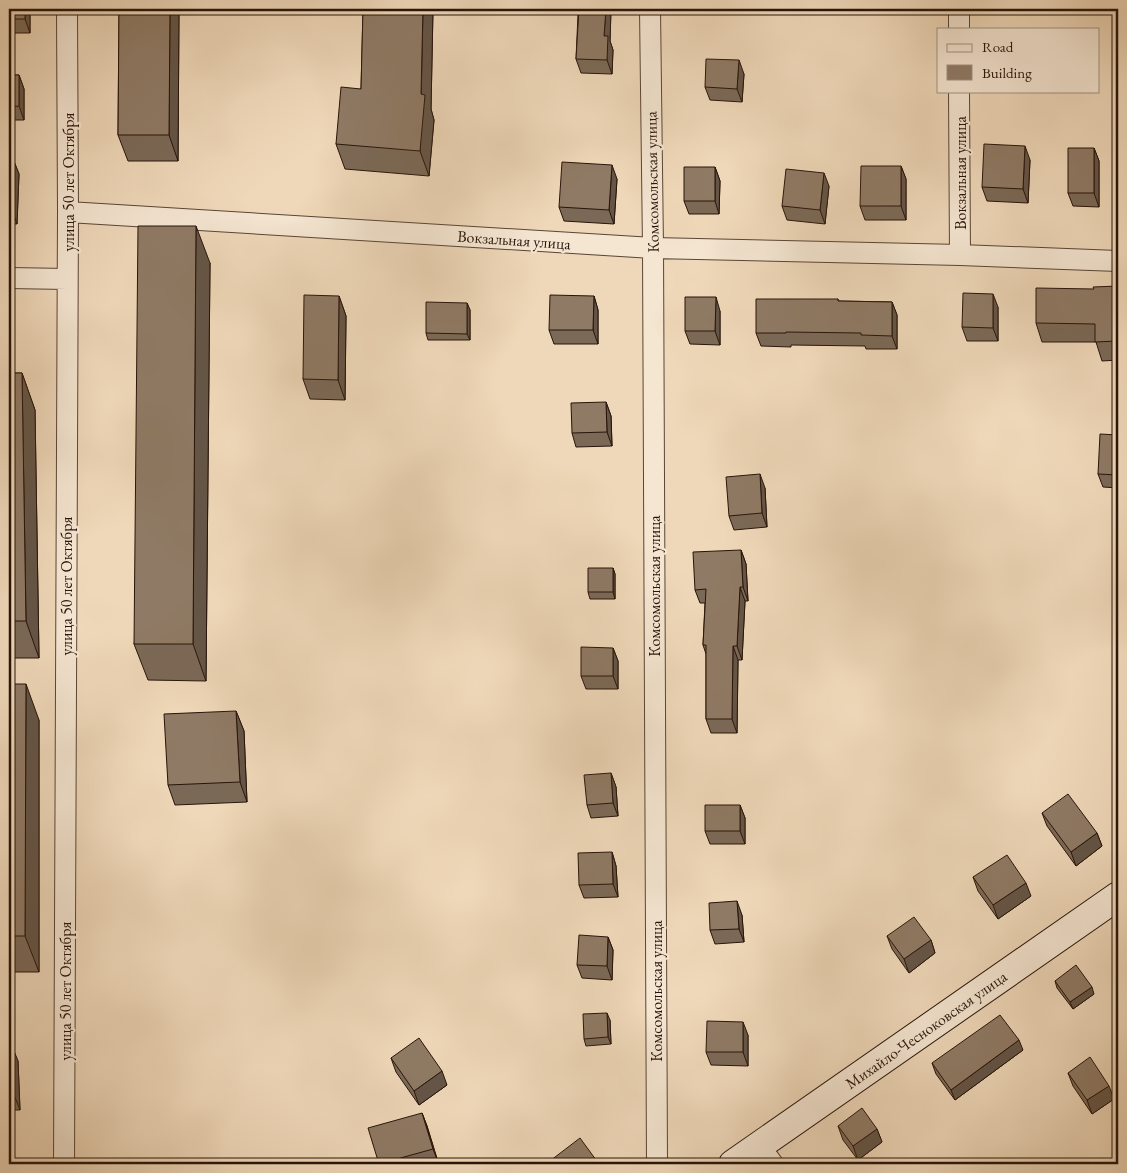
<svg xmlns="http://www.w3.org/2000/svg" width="1127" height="1173" font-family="'EB Garamond',serif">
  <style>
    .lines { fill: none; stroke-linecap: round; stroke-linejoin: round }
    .street-casing { stroke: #5a4536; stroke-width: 22 }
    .secondary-casing { stroke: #28140a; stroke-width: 30 }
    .street { stroke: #f5e6d2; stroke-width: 20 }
    .secondary { stroke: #f5e6d2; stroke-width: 28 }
    .wall { fill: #7b6957; stroke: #28140a }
    .shaded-wall { fill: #645547; stroke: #28140a }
    .building { fill: #8f7a65; stroke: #28140a }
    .labels { text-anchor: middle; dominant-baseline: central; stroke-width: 4.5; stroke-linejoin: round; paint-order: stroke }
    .street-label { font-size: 16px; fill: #28140a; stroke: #f5e6d2 }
  </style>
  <rect width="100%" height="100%" fill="#efd8b9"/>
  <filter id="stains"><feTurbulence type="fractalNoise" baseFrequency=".004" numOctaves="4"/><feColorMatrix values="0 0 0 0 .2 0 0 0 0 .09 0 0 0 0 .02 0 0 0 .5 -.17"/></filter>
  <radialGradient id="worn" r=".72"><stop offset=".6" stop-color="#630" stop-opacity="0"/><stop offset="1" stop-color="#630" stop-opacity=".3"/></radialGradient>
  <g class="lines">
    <defs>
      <path id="street" d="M650 9 653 248 657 1164
        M959 9V29
        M959 91 960 255
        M68 212 653 248 960 255 1118 261
        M9 278 67 279
        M760 1146 773 1164
        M64 1164 68 212 67 9"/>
      <path id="secondary" d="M733 1164 1118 896"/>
    </defs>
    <use href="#street" class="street-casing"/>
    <use href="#secondary" class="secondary-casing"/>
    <use href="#street" class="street"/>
    <use href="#secondary" class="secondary"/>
  </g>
  <path class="wall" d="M9 9H30V33H9Z
    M119 9H179L178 161H128L118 135Z
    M363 9H433L431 109 434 120 429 176 345 169 336 144 361 89Z
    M559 9H611L610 41 613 50 612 74 581 73 576 59 578 14 561 13Z
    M744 74 742 102 710 100 705 87Z
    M9 75H19L24 89V120H9Z
    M1094 148 1099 161V207L1073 206 1068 193Z
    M9 153 11 154 19 174 17 224H9Z
    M1030 160 1028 203 987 201 982 187Z
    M901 166 906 179V220H865L860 206Z
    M715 167 720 181 719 214H689L684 201Z
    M617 179 614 224 564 221 559 207Z
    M829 186 825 224 787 220 782 206Z
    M210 263 206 681 148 680 134 644Z
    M1118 286V360L1102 361 1096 342H1042L1036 323 1094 289Z
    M9 290 12 298V350H9Z
    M339 296 346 316 345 400 310 399 303 379Z
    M594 296 598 310V344H554L549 330Z
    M838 299 839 301 892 302 897 315V349H866L865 346 791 345V347L761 346 756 333Z
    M467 303 470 310V340H428L426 333Z
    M998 307V341H967L962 327Z
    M720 311V345L690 344 685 331Z
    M9 373H22L35 410 39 658H9Z
    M606 402 611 416 612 446 576 447 572 433Z
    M1118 435V488L1103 487 1098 474Z
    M765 488 767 527 734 530 729 516Z
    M741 550 746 564 748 601H745L742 660H738L737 733H711L706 719V654L703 645 705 603H700L695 590Z
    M613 568 615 574V599H590L588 592Z
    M613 648 618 661V689H586L581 676Z
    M9 684 39 720V972H9Z
    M236 711 244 731 247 802 175 805 168 785Z
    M611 773 616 787 618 816 591 818 587 805Z
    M740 805 745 818V844H710L705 831Z
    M1042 813 1097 833 1102 846 1076 866 1047 826Z
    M612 852 616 866 618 897 584 898 579 885Z
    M973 877 1031 896 998 919 978 891Z
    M742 915 744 942 715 944 710 930Z
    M1118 933V947L1113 937Z
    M887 936 931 940 935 953 909 973 892 949Z
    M608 937 613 950 612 980 582 978 577 965Z
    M1055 981 1094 994 1073 1009 1057 988Z
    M610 1020 611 1044 586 1046 584 1039Z
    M748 1035V1066L711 1065 706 1052Z
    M9 1041 18 1061 20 1110H9Z
    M1023 1050 955 1100 936 1074 932 1063Z
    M391 1058 447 1085 419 1105 396 1072Z
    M1068 1073 1114 1099 1092 1114 1073 1086Z
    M422 1113 427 1126 438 1162 431 1164H379Z
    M838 1126 877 1129 882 1142 858 1160 843 1140Z"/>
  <path class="shaded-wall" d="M25 9H30V33L25 19Z
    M170 9H179L178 161 169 135Z
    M423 9H433L431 109 434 120 429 176 420 151Z
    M606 9H611L610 41 613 50 612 74 607 60 604 36Z
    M739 60 744 74 742 102 737 89Z
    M19 75 24 89V120L19 106Z
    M1025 146 1030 160 1028 203 1023 189Z
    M1094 148 1099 161V207L1094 193Z
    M11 154 19 174 17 224 10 204Z
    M612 165 617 179 614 224 609 210Z
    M901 166 906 179V220L901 206Z
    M715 167 720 181 719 214 715 201Z
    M824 173 829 186 825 224 820 210Z
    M196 226 210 263 206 681 193 644Z
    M9 290 12 298V350L9 341Z
    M993 294 998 307V341L993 328Z
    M339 296 346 316 345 400 338 380Z
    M594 296 598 310V344L593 330Z
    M716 297 720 311V345L715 331Z
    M892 302 897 315V349L892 336Z
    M467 303 470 310V340L467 334Z
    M22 373 35 410 39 658 26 621Z
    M606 402 611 416 612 446 607 432Z
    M760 474 765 488 767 527 762 513Z
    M741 550 746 564 748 601 743 587Z
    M613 568 615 574V599L613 592Z
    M740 587 745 601 742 660 737 646Z
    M733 646 738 660 737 733 732 719Z
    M613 648 618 661V689L613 676Z
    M26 684 39 720V972L25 936Z
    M236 711 244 731 247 802 240 782Z
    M611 773 616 787 618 816 613 803Z
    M740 805 745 818V844L740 831Z
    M1097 833 1102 846 1076 866 1071 852Z
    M612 852 616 866 618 897 613 884Z
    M1026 883 1031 896 998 919 993 905Z
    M737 901 742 915 744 942 739 929Z
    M608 937 613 950 612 980 607 966Z
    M931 940 935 953 909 973 904 959Z
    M1092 987 1094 994 1073 1009 1070 1002Z
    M607 1013 610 1020 611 1044 608 1037Z
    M743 1022 748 1035V1066L743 1052Z
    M1019 1040 1023 1050 955 1100 951 1090Z
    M10 1041 18 1061 20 1110 12 1090Z
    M442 1071 447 1085 419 1105 414 1091Z
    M1109 1086 1114 1099 1092 1114 1087 1100Z
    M422 1113 427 1126 438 1162 433 1149Z
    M877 1129 882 1142 858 1160 853 1146Z"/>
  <path class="building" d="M9 9H25V19H9Z
    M119 9H170L169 135H118Z
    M363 9H423L421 94 425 95 420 151 336 144 341 87 361 89Z
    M579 9H606L604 36H608L607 60 576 59Z
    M706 59 739 60 737 89 705 87Z
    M9 75H19V106L9 107Z
    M984 144 1025 146 1023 189 982 187Z
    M1068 148H1094V193H1068Z
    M9 153 11 154 10 204H9Z
    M562 162 612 165 609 210 559 207Z
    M861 166H901V206H860Z
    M684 167H715V201H684Z
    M786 169 824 173 820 210 782 206Z
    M138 226H196L193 644H134Z
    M1118 286V341L1095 342V324L1036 323V288L1094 289 1093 287Z
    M963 293 993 294V328L962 327Z
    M304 295 339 296 338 380 303 379Z
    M550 295 594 296 593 330H549Z
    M685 297H716L715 331H685Z
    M756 299H838V301L892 302V336L861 335V333L786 332V333H756Z
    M426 302 467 303V334L426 333Z
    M9 373H22L26 621H9Z
    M606 402 607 432 572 433 571 403Z
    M1100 434 1118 435V475L1098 474Z
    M760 474 762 513 729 516 726 477Z
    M741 550 743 587H740L737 646H733L732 719H706V645H703L706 589 695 590 693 552Z
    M588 568H613V592H588Z
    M581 647 613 648V676H581Z
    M9 684H26L25 936H9Z
    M236 711 240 782 168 785 164 714Z
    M611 773 613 803 587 805 584 775Z
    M1068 794 1097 833 1071 852 1042 813Z
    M705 805H740V831H705Z
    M612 852 613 884 579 885 578 853Z
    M1007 855 1026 883 993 905 973 877Z
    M737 901 739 929 710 930 709 903Z
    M914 917 931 940 904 959 887 936Z
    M1118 933V943L1113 937Z
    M579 935 608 937 607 966 577 965Z
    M1076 965 1092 987 1070 1002 1055 981Z
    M607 1013 608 1037 584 1039 583 1014Z
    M1000 1015 1019 1040 951 1090 932 1063Z
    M707 1021 743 1022V1052H706Z
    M419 1038 442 1071 414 1091 391 1058Z
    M9 1041H10L12 1090H9Z
    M1090 1057 1109 1086 1087 1100 1068 1073Z
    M862 1108 877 1129 853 1146 838 1126Z
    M422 1113 433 1149 379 1164 368 1128Z
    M580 1138 599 1164H546Z"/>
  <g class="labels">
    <g class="street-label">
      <text transform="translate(960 173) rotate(-90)">Вокзальная улица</text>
      <text transform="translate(68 182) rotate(-90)">улица 50 лет Октября</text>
      <text transform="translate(652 182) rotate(-91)">Комсомольская улица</text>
      <text transform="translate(514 240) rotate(4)">Вокзальная улица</text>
      <text transform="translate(66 586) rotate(-90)">улица 50 лет Октября</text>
      <text transform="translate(654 586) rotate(-90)">Комсомольская улица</text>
      <text transform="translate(65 991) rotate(-90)">улица 50 лет Октября</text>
      <text transform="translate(656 991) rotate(-90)">Комсомольская улица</text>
      <text transform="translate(926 1030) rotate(-35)">Михайло-Чесноковская улица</text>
    </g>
  </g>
  <rect width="1127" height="1173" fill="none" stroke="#efd8b9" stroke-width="30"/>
  <rect x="10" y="10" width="1107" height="1153" fill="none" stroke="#28140a" stroke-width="2.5"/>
  <rect x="15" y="15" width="1097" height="1143" fill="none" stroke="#28140a"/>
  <rect x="937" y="28" width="162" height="65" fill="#f5e6d2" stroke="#a39282"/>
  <rect x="947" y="44" width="25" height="8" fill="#f5e6d2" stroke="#a39282"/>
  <text x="982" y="52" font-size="15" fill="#28140a">Road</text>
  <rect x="947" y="65" width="25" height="15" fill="#8f7a65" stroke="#a39282"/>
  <text x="982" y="78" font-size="15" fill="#28140a">Building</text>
  <rect width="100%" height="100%" filter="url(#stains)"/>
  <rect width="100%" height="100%" fill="url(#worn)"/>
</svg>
